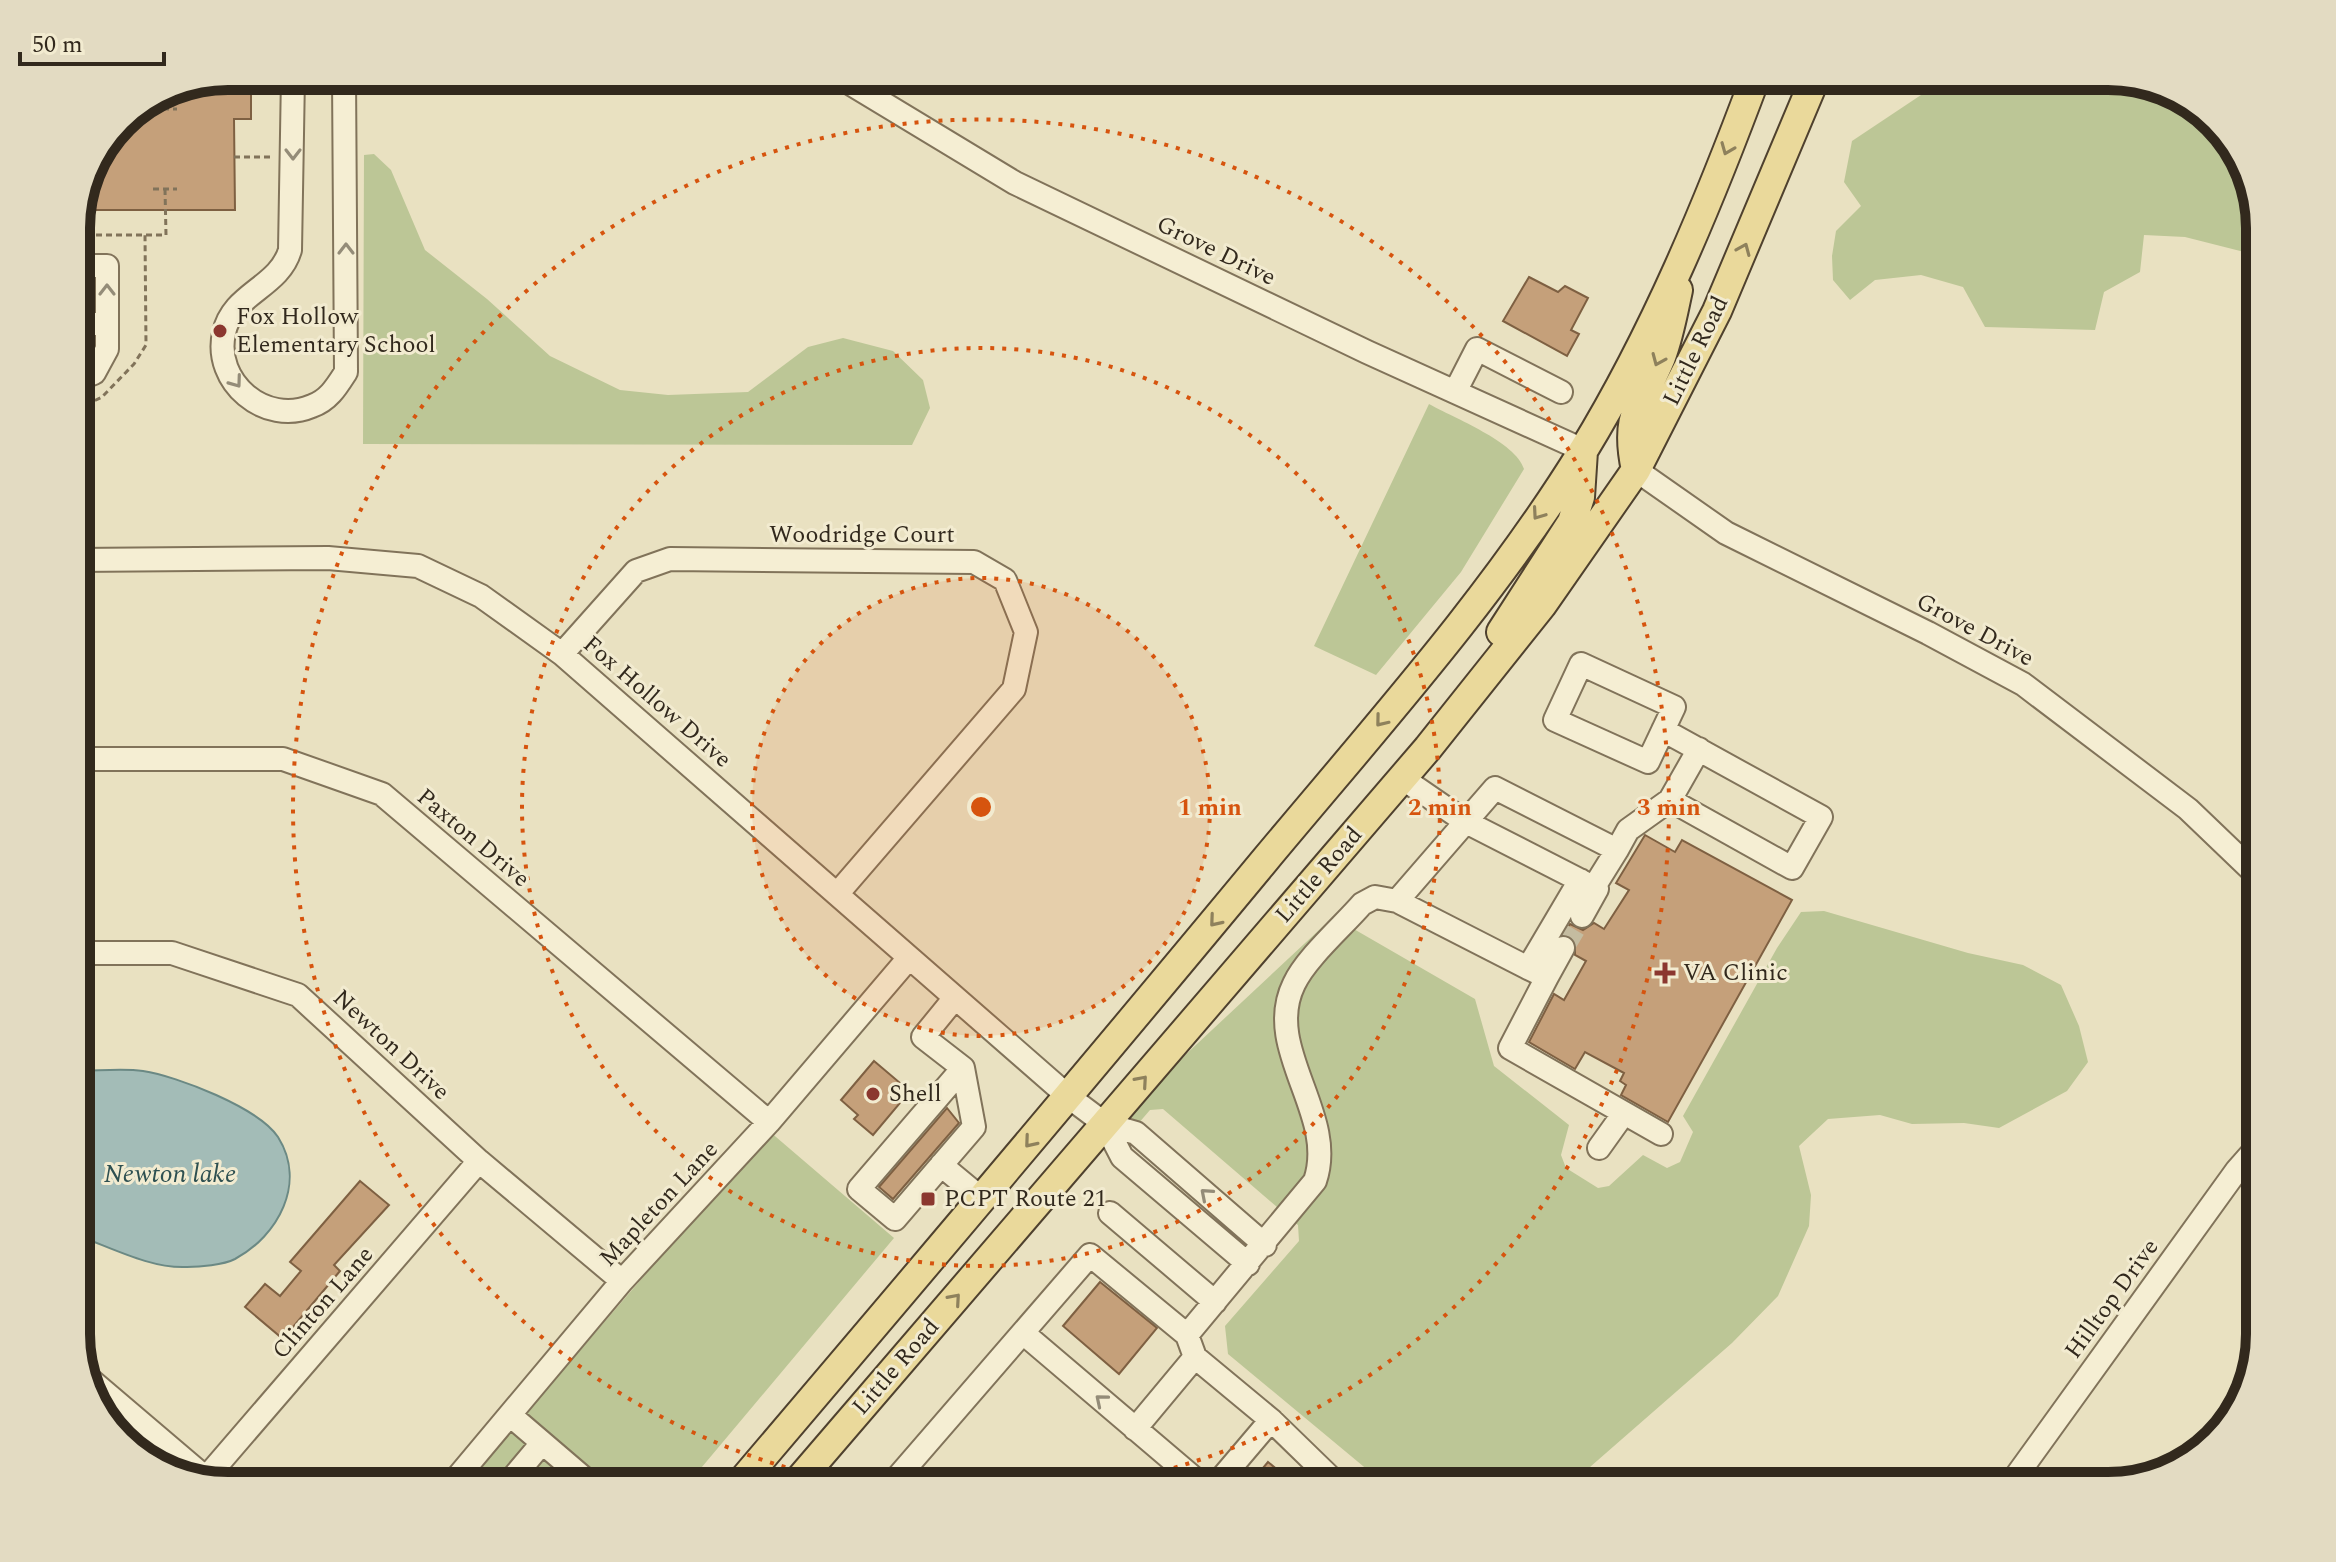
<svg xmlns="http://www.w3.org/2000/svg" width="2336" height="1562" font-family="Spectral,serif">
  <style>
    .green { fill: #bcc696 }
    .water { fill: #a3bcb7; stroke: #6b8984; stroke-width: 2 }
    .building { fill: #c5a07a; stroke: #7e6042; stroke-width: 2 }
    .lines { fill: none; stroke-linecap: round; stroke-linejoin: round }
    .minor-tunnel { stroke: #c4bca0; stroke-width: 22; stroke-dasharray: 22 11; stroke-linecap: butt }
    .minor-casing { stroke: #81735a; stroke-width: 26 }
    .major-casing { stroke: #4f412e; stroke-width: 32 }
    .path { stroke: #81735a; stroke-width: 3; stroke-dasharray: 6 4; stroke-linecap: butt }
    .minor { stroke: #f5eed3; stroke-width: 22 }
    .major { stroke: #ead99b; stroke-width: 28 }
    .oneway { stroke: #8e815c }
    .oneway2 { stroke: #948c78 }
    .ring { fill: none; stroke: #d6540e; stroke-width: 4; stroke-dasharray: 4 8 }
    .poi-dot { fill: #8b372f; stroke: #f2ebd0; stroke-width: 3 }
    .labels { text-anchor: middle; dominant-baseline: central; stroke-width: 6; stroke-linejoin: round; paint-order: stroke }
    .street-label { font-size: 24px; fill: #32291d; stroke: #f2ebd0 }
    .poi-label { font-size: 24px; fill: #32291d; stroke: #f2ebd0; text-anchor: start }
    .water-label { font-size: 26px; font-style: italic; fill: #2e5051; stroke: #f2ebd0 }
    .rim { fill: none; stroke: #32291d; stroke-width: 10 }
    .centre { fill: #d6540e; stroke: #f2ebd0; stroke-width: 4 }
    .ring-label { font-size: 24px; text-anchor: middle; font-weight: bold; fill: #d6540e; stroke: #f2ebd0; stroke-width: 6; stroke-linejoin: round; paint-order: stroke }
  </style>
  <rect width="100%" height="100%" fill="#e9e1c1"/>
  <path class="green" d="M1945 76H2074L2083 79 2108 76 2193 102 2240 153 2260 228V256L2185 237 2144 235 2140 272 2104 292 2095 330 1985 327 1963 287 1921 275 1875 280 1850 300 1833 280 1832 256 1836 231 1861 206 1844 182 1852 141 1927 91H1935Z
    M374 154 391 170 425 250 487 299 550 356 620 390 668 395 748 392 808 347 843 338 893 351 923 380 930 408 912 445 363 444 364 155Z
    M1429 404C1454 418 1516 442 1524 469L1461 572 1376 675 1314 646Z
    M1824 911 1968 953 2023 965 2061 985 2079 1026 2088 1062 2067 1091 1999 1128 1964 1123 1912 1124 1880 1115 1828 1119 1799 1146 1811 1195 1809 1226 1778 1296 1732 1343 1590 1467 1582 1486H1387L1228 1354 1225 1326 1299 1241 1298 1225 1163 1109 1150 1110 1119 1146 1113 1131 1152 1086 1333 917 1475 999 1494 1066 1569 1125 1561 1155 1566 1168 1598 1188 1609 1186 1643 1155 1667 1168 1680 1162 1693 1132 1683 1116 1777 948 1801 912Z
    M769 1131 894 1238 686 1486H463Z"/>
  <path class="water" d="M76 1071C98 1071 122 1068 143 1071 177 1076 259 1108 278 1137 307 1183 278 1236 235 1259 223 1265 200 1267 187 1267 151 1269 110 1247 76 1235Z"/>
  <path class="building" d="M228 76H251V119H234L235 210H80L121 120 170 87Z
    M1529 277 1558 292 1565 286 1588 298 1571 330 1579 334 1567 356 1503 321Z
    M1645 835 1675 852 1682 840 1792 900 1668 1122 1621 1095 1626 1085 1620 1081 1624 1073 1585 1052 1575 1069 1529 1042 1554 994 1564 1000 1586 961 1575 955V941L1564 934 1570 924 1583 930 1594 923 1604 929 1629 890 1616 883Z
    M874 1061 906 1088 896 1100 900 1103 873 1135 854 1119 858 1115 841 1100Z
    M947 1108 959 1123 893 1199 879 1187Z
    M360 1181 389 1205 334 1265 340 1271 283 1339 245 1307 265 1284 280 1296 301 1271 290 1262Z
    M1100 1282 1157 1328 1119 1374 1063 1326Z
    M1268 1462 1297 1486H1248Z"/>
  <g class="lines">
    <path class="minor-tunnel" d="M1563 948 1582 916"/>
    <defs>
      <path id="minor" d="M293 76 290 250C279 288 232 293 224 333 213 382 265 426 312 406 329 400 337 386 346 372L344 76
        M838 76 1015 183 1367 352 1583 450
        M76 266H107V349L94 373 76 380
        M76 324H107
        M1455 392 1477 349 1561 392
        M1636 470 1726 533 1928 633 2023 684 2188 809 2260 878
        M76 560 328 558 418 566 481 596 562 654 1069 1097 1105 1124 1136 1133 1265 1245
        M562 654 636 571 670 559 974 562 1005 580 1026 632 1014 689 838 893
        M1581 664 1674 707 1648 762 1555 720Z
        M1663 730 1821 817 1792 868 1670 800 1699 749
        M76 759H283L382 794 769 1122
        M1402 778 1466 822 1597 889 1582 916
        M1617 850 1628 830 1670 800
        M1580 880 1528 968 1547 977 1510 1048 1661 1134
        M1397 901 1528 968
        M76 953H172L298 995 479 1161 622 1281
        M1547 977 1563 948
        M954 999 923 1037 963 1068 859 1189 895 1219 974 1127 963 1068
        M1105 1124 1122 1157 1248 1264
        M1599 1148 1624 1113
        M941 1165 982 1199
        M1110 1213 1215 1302
        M1023 1333 1203 1486
        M1187 1335 1315 1181C1338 1114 1262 1049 1294 984 1306 958 1343 926 1362 904L1375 897 1397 901 1495 788 1617 850 1594 887
        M87 1377 208 1480
        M510 1415 593 1486
        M1135 1429 1195 1357
        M206 1478 479 1161
        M450 1486 622 1281 769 1122 908 959
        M506 1486 542 1443
        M890 1486 1090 1255 1187 1335 1195 1357 1271 1420 1339 1486
        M1215 1486 1271 1420
        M2009 1486 2237 1170 2260 1144"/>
      <path id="major" d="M1636 470C1624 415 1641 405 1661 357 1669 336 1673 313 1678 290
        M1501 632 1572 522 1580 497 1583 451
        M738 1486C915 1278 1091 1070 1265 860 1375 728 1493 597 1583 451 1655 333 1708 205 1756 76
        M794 1486 1428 748 1542 605 1636 470 1717 311 1816 76"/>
    </defs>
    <use href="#minor" class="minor-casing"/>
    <use href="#major" class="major-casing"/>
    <path class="path" d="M153 109H177
      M234 157H271
      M153 189H177
      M76 235H166L165 189
      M76 405H86L102 397 134 364 146 345 145 235"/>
    <use href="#minor" class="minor"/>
    <use href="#major" class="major"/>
  </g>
  <defs><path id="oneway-chevron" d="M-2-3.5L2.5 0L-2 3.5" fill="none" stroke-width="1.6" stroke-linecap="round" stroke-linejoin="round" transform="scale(2)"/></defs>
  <g class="oneway">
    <use href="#oneway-chevron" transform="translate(1727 149) rotate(112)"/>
    <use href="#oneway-chevron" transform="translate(1744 249) rotate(-67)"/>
    <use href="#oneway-chevron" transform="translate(1658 360) rotate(113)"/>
    <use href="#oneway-chevron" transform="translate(1538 514) rotate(125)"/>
    <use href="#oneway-chevron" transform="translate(1381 721) rotate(129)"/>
    <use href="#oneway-chevron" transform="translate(1215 921) rotate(130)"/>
    <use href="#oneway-chevron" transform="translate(1142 1081) rotate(-49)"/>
    <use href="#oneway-chevron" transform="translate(1030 1142) rotate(130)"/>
    <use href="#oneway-chevron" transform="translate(955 1299) rotate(-49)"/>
  </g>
  <g class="oneway2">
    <use href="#oneway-chevron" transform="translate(293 154) rotate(90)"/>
    <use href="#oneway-chevron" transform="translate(346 249) rotate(-90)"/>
    <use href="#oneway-chevron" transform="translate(107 290) rotate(-90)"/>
    <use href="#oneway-chevron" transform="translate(236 382) rotate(54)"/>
    <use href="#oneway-chevron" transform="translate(1206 1194) rotate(-139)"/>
    <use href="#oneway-chevron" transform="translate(1101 1400) rotate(-140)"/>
  </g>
  <circle cx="981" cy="807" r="229" fill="#d6540e" fill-opacity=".12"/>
  <g class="ring">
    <circle cx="981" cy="807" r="229"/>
    <circle cx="981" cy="807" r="459"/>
    <path d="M867 1486A688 688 0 1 1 1095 1486"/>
  </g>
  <g class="poi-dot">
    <circle cx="220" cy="331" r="8"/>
    <path d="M1661 961h8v8h8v8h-8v8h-8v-8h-8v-8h8z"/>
    <circle cx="873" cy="1094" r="8"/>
    <rect x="920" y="1191" width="16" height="16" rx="4"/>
  </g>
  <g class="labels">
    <g class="street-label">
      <text transform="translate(1216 251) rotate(26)">Grove Drive</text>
      <text transform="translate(1696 351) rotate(-64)">Little Road</text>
      <text x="862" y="535">Woodridge Court</text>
      <text transform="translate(1975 630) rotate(28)">Grove Drive</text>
      <text transform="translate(657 702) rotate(41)">Fox Hollow Drive</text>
      <text transform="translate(473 838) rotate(40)">Paxton Drive</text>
      <text transform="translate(1319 875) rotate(-49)">Little Road</text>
      <text transform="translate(391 1045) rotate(43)">Newton Drive</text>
      <text transform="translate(659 1204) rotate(-47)">Mapleton Lane</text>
      <text transform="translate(2112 1299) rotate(-54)">Hilltop Drive</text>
      <text transform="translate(323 1303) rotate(-49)">Clinton Lane</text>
      <text transform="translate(896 1367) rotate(-49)">Little Road</text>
    </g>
    <g class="poi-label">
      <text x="236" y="317">Fox Hollow<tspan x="236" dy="28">Elementary School</tspan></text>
      <text x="1683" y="973">VA Clinic</text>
      <text x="889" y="1094">Shell</text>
      <text x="944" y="1199">PCPT Route 21</text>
    </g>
    <g class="water-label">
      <text x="170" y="1174">Newton lake</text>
    </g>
  </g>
  <path d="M0 0H2336V1562H0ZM228 90H2108A138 138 0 0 1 2246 228V1334A138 138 0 0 1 2108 1472H228A138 138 0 0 1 90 1334V228A138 138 0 0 1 228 90Z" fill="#e3dbc2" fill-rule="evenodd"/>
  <path class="rim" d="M228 90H2108A138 138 0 0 1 2246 228V1334A138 138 0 0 1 2108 1472H228A138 138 0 0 1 90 1334V228A138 138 0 0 1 228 90Z"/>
  <circle cx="981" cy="807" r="12" class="centre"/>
  <g class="ring-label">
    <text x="1210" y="815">1 min</text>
    <text x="1440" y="815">2 min</text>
    <text x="1669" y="815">3 min</text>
  </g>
  <path d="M20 52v12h144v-12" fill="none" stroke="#32291d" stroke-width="4"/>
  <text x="32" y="52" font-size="24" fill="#32291d" stroke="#f2ebd0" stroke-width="6" paint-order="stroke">50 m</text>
</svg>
